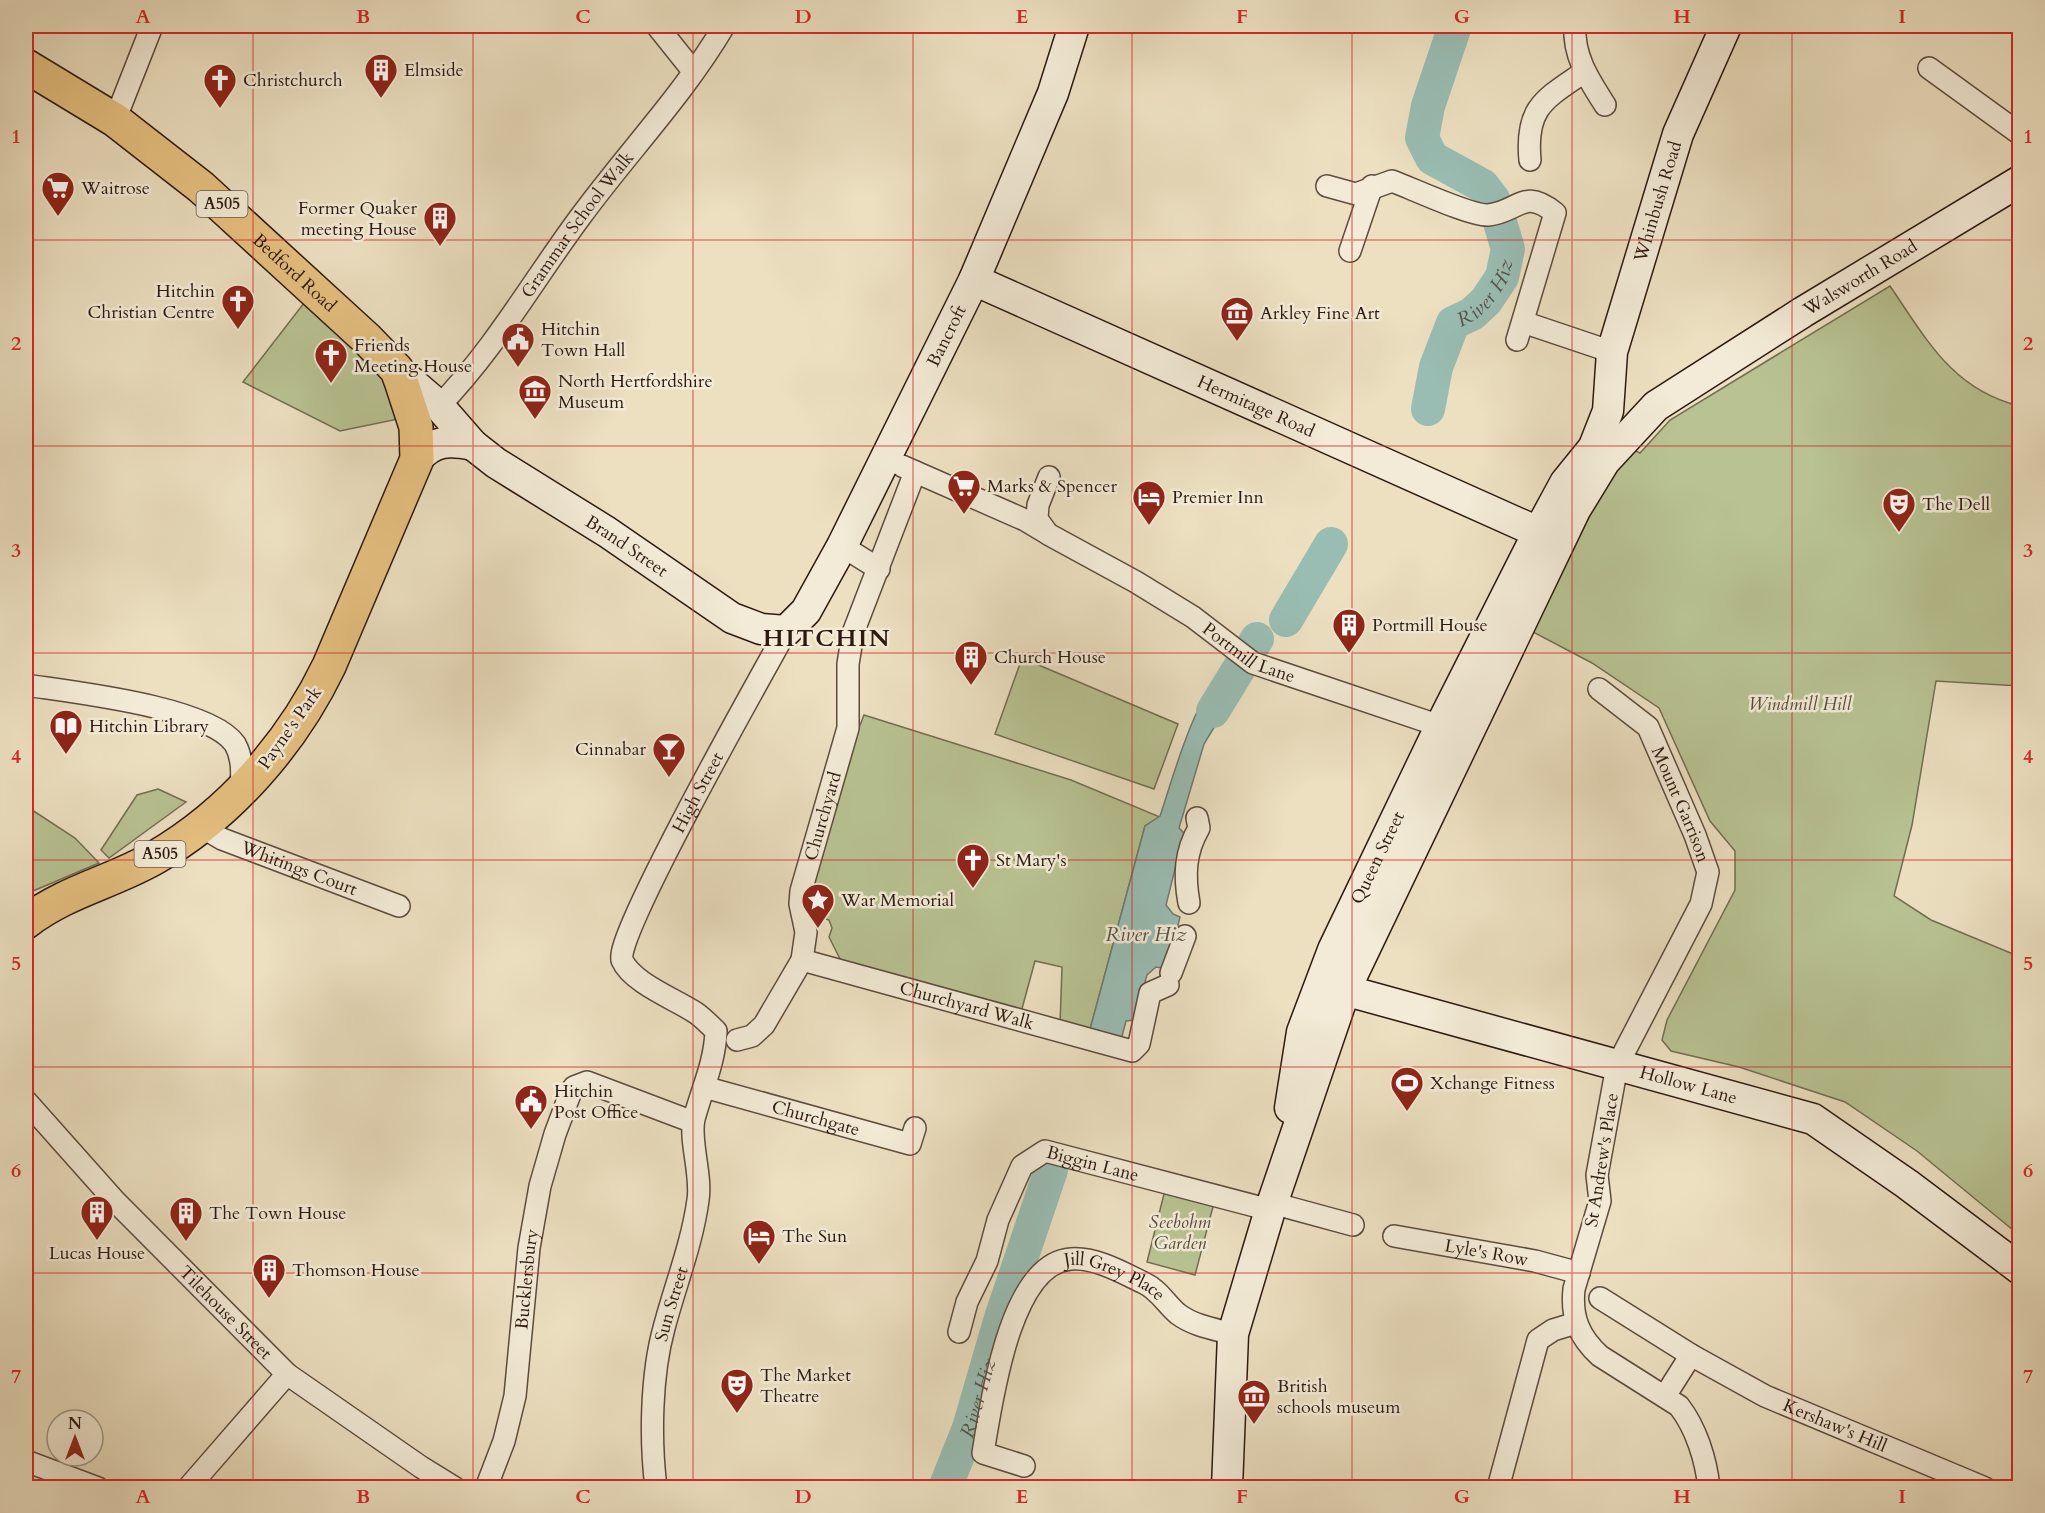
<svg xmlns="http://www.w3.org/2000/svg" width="2045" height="1513" font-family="Cardo,serif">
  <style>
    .green { fill: #b8c292; stroke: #726e52; stroke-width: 1.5 }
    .water { fill: #99bdb3; stroke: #6e7b73; stroke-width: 1.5 }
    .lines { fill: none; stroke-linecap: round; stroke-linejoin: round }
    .river { stroke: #99bdb3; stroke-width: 34 }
    .street-casing { stroke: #5d4b3e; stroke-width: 24 }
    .secondary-casing { stroke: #2d1912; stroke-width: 33 }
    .primary-casing { stroke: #2d1912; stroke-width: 36 }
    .street { stroke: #f3ebd7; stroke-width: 21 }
    .secondary { stroke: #f3ebd7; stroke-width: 30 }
    .primary { stroke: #e6c080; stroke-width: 33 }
    .grid { fill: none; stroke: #d62828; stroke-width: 1.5; stroke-opacity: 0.55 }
    .labels { text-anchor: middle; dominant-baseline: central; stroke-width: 5; stroke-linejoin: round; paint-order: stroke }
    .shield { fill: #f3ebd7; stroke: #68584d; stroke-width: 1.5 }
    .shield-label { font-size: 16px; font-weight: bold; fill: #2d1912 }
    .poi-label { font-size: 18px; fill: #2d1912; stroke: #f3ebd7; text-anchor: start }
    .street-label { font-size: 18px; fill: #2d1912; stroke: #f3ebd7 }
    .park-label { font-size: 18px; font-style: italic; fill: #574c38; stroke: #f3ebd7 }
    .water-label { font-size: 20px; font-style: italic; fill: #53524a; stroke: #f3ebd7 }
    .district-label { font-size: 24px; font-weight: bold; letter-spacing: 1.5px; fill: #2d1912; stroke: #f3ebd7 }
    .neatline { fill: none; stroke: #d62828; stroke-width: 2 }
    .grid-label { font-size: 20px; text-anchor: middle; font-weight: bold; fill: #d62828 }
  </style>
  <rect width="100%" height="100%" fill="#ece0c1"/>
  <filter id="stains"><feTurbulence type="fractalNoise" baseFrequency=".00333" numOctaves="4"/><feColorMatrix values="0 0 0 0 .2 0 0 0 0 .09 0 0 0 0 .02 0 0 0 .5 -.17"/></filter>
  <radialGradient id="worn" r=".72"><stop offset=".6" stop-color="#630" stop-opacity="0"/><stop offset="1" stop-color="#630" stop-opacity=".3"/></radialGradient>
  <path class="green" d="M1890 286C1927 340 1952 389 2019 406V686L1936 681 1912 825 1894 896 1931 920 2018 956 2019 1235 1917 1151 1845 1102 1739 1067 1671 1051 1662 1040 1667 1020 1735 890V851L1710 821 1659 708 1592 663 1533 632 1559 574 1626 446 1640 453 1670 420Z
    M304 303 382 365 403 418 340 431 243 382Z
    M1022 658 1178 724 1154 789 995 734Z
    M864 715 1071 780 1160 817 1145 826 1089 1033 1060 1025 1062 967 1035 961 1020 1016 841 961 829 937 832 928 829 920 820 917 812 918 807 885 841 774Z
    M158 789 186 802 109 858 101 850 137 795Z
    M26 806 75 838 99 863 26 894Z
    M1165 1190 1214 1203 1195 1275 1147 1262Z"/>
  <path class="water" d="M1233 667 1239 670 1242 681 1204 744 1179 828 1184 833 1166 905 1173 914 1180 917 1167 969 1156 967 1147 975 1134 1020 1126 1021 1121 1040 1089 1033 1145 826 1160 816C1172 782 1198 679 1233 667Z"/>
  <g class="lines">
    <g class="river">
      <path id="s1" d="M1428 409 1436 367 1453 323 1472 314 1486 301 1502 277 1508 249 1493 199 1483 186 1432 158 1422 138 1428 106 1455 26"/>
      <path d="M1286 620 1331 544"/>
      <path d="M1213 711 1257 639"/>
      <path id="s2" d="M945 1488 969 1428 1001 1318 1051 1170"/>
    </g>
    <defs>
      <g id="street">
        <path d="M657 26 693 71"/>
        <path d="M1575 26C1573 56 1589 80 1605 105"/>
        <path d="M1929 68 2020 134"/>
        <path d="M115 120 152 26"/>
        <path d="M1530 160C1525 107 1545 99 1584 72"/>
        <path d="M1327 186 1356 194 1392 181C1411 188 1471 216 1488 215 1519 212 1523 187 1555 213L1517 340"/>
        <path d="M1350 251 1372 186"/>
        <path d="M1523 322 1612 352"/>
        <path id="s3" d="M443 417 439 406C494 350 534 279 581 216 628 152 684 94 724 26"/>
        <path d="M902 466 1025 520 1045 532"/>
        <path id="s4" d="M1049 477 1038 505 1037 519 1048 534 1136 582 1193 617 1253 663 1452 730"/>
        <path d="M842 546 879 569"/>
        <path d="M26 685C71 692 210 707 235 744 243 758 242 774 241 789"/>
        <path id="s5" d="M1599 689 1648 727 1695 835 1708 872 1701 904 1617 1066 1597 1175 1600 1201 1574 1289C1571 1317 1579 1337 1600 1356L1679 1406C1696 1428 1706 1459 1709 1488"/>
        <path id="s6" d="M200 826 222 839 399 906"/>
        <path d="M1189 903C1184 875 1185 852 1199 828L1197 818"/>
        <path id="s7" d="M802 960 1132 1051 1139 1044 1150 993 1168 985"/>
        <path d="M1171 973 1185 936"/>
        <path id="s8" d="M737 1040 752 1036 764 1025 802 960 806 932 800 904 801 891 848 728V664L853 633 915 472"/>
        <path id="s9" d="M704 1087 910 1144 915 1128"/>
        <path id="s10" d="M26 1101 115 1201 287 1374 421 1467 455 1488"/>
        <path d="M1272 1203 1353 1225"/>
        <path id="s11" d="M1394 1236 1535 1261 1579 1273"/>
        <path id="s12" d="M1600 1298 1691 1355 1765 1396 1985 1488"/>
        <path id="s13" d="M959 1332 967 1302 987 1261 998 1220 1022 1166 1045 1151 1270 1210"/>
        <path d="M1665 1396 1691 1355"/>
        <path d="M26 1461 98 1488"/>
        <path id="s14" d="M1024 1466 983 1453C991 1406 1009 1263 1071 1259 1096 1257 1123 1273 1144 1283 1159 1290 1166 1304 1178 1314 1194 1326 1214 1329 1233 1334"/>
        <path d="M188 1488 287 1374"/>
        <path id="s15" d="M486 1488 504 1441 515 1396 529 1248 540 1186 555 1134 570 1094 574 1087 587 1082 693 1122"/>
        <path id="s16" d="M656 1488C650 1439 651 1375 664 1328 675 1286 692 1244 698 1200 702 1175 689 1140 694 1119 702 1089 715 1062 716 1031 710 1025 703 1018 696 1013 675 999 632 983 622 960 613 938 765 669 786 631"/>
        <path d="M1498 1488 1538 1340 1553 1330 1576 1323"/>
      </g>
      <g id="secondary">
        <path id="s17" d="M974 280 1558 541"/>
        <path id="s18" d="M397 370 439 406 473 445 496 463 607 532 732 618 761 629 786 631 806 611 842 546 974 280 1053 93 1074 26"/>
        <path id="s19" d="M1595 444 1608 411 1612 352 1678 134 1726 26"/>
        <path d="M417 459C434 440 449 440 473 445"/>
        <path id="s20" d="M1326 985 1813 1119 1907 1184 2020 1269"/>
        <path id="s21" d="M1290 1108 1302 1032 1333 950 1441 725 1539 531 1565 483 1599 441"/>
        <path id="s22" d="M1227 1488 1233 1334 1270 1210 1345 990 1575 510 1605 461 1656 406 1803 312 2020 181"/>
      </g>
      <g id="primary">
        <path id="s23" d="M26 66 115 120 201 187 367 339 397 370 401 381 416 427 417 459 329 666C292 743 230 814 156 857 113 882 66 891 26 922"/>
      </g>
    </defs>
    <use href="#street" class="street-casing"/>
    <use href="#secondary" class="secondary-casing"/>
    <use href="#primary" class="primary-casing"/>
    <use href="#street" class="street"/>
    <use href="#secondary" class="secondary"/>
    <use href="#primary" class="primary"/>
  </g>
  <path class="grid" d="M253 26V1488M473 26V1488M693 26V1488M913 26V1488M1132 26V1488M1352 26V1488M1572 26V1488M1792 26V1488M26 240H2020M26 446H2020M26 653H2020M26 860H2020M26 1067H2020M26 1273H2020"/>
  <defs>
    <symbol id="building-pin" viewBox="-11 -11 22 30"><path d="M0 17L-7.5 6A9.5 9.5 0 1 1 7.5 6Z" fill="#8f2418" stroke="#f3ebd7"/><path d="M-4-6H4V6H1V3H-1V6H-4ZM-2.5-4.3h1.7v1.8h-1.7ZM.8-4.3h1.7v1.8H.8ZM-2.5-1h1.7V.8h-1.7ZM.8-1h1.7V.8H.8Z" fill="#fff"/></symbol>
    <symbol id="church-pin" viewBox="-11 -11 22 30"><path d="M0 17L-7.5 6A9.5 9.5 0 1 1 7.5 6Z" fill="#8f2418" stroke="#f3ebd7"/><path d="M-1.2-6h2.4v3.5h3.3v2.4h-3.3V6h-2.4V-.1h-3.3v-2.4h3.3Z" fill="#fff"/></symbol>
    <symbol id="supermarket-pin" viewBox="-11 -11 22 30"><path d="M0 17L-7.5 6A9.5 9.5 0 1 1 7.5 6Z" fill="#8f2418" stroke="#f3ebd7"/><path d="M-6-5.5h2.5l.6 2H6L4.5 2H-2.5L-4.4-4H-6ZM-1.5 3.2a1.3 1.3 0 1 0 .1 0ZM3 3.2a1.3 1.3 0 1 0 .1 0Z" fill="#fff"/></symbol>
    <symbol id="museum-pin" viewBox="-11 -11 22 30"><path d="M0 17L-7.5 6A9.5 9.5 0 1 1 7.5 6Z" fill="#8f2418" stroke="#f3ebd7"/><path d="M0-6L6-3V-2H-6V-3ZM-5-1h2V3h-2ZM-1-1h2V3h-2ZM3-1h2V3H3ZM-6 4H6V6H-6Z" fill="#fff"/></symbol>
    <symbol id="civic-pin" viewBox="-11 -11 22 30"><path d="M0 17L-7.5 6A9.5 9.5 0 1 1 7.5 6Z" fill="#8f2418" stroke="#f3ebd7"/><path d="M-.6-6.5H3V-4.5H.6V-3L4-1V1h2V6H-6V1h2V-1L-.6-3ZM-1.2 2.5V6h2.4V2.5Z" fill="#fff"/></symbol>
    <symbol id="hotel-pin" viewBox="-11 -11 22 30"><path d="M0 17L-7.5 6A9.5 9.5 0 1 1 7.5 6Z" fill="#8f2418" stroke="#f3ebd7"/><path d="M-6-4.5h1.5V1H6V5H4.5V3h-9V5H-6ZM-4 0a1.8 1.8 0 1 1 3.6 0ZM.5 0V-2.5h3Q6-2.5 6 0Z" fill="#fff"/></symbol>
    <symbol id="theatre-pin" viewBox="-11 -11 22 30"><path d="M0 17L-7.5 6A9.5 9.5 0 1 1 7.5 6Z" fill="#8f2418" stroke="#f3ebd7"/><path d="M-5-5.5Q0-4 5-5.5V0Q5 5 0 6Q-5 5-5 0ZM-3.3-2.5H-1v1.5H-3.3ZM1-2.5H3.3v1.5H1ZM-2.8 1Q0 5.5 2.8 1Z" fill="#fff"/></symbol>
    <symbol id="library-pin" viewBox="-11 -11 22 30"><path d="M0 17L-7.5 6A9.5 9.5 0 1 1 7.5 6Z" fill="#8f2418" stroke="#f3ebd7"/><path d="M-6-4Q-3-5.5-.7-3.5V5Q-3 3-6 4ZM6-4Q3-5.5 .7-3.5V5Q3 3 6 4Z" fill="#fff"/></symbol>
    <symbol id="bar-pin" viewBox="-11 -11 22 30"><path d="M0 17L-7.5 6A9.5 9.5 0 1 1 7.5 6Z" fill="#8f2418" stroke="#f3ebd7"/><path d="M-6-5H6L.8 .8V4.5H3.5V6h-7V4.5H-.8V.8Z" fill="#fff"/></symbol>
    <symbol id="sight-pin" viewBox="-11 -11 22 30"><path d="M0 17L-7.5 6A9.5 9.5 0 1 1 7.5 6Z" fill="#8f2418" stroke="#f3ebd7"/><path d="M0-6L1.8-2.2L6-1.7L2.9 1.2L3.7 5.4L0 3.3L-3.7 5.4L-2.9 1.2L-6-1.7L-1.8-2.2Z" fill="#fff"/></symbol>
    <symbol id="stadium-pin" viewBox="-11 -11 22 30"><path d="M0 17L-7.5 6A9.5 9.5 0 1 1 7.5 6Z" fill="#8f2418" stroke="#f3ebd7"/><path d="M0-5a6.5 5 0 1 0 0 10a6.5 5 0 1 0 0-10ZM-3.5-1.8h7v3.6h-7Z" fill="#fff"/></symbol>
  </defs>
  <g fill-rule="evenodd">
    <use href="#building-pin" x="362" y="51" width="38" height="52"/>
    <use href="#church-pin" x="201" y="61" width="38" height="52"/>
    <use href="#supermarket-pin" x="39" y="169" width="38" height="52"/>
    <use href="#building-pin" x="421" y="199" width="38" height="52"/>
    <use href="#church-pin" x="219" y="282" width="38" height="52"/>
    <use href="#museum-pin" x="1218" y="294" width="38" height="52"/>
    <use href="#civic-pin" x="499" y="320" width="38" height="52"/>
    <use href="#church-pin" x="312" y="336" width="38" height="52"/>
    <use href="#museum-pin" x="516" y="372" width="38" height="52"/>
    <use href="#supermarket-pin" x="945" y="467" width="38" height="52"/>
    <use href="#hotel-pin" x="1130" y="478" width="38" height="52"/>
    <use href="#theatre-pin" x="1880" y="485" width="38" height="52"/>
    <use href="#building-pin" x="1330" y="606" width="38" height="52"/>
    <use href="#building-pin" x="952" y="638" width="38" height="52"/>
    <use href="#library-pin" x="47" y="707" width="38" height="52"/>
    <use href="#bar-pin" x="650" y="730" width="38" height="52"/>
    <use href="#church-pin" x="954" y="841" width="38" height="52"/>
    <use href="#sight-pin" x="799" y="881" width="38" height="52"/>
    <use href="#stadium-pin" x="1388" y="1064" width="38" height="52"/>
    <use href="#civic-pin" x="512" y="1082" width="38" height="52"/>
    <use href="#building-pin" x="78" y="1193" width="38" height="52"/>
    <use href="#building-pin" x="167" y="1194" width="38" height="52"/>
    <use href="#hotel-pin" x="740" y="1217" width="38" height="52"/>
    <use href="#building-pin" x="250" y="1251" width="38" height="52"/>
    <use href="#theatre-pin" x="718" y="1366" width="38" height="52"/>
    <use href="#museum-pin" x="1235" y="1377" width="38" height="52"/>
  </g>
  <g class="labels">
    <g class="shield">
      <rect x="196.5" y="191" width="51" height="26" rx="4.5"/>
      <rect x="134.5" y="841" width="51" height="26" rx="4.5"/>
    </g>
    <g class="shield-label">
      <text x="222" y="204">A505</text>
      <text x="160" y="854">A505</text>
    </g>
    <g class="poi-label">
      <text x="404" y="70">Elmside</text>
      <text x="243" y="80">Christchurch</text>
      <text x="81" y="188">Waitrose</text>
      <text x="417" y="208" text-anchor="end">Former Quaker<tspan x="417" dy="21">meeting House</tspan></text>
      <text x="215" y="291" text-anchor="end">Hitchin<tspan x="215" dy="21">Christian Centre</tspan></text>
      <text x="1260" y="313">Arkley Fine Art</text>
      <text x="541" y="329">Hitchin<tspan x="541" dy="21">Town Hall</tspan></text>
      <text x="354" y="345">Friends<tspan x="354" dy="21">Meeting House</tspan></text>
      <text x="558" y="381">North Hertfordshire<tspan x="558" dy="21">Museum</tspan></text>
      <text x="987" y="486">Marks &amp; Spencer</text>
      <text x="1172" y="497">Premier Inn</text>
      <text x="1922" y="504">The Dell</text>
      <text x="1372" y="625">Portmill House</text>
      <text x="994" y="657">Church House</text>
      <text x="89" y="726">Hitchin Library</text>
      <text x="646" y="749" text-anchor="end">Cinnabar</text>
      <text x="996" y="860">St Mary's</text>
      <text x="841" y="900">War Memorial</text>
      <text x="1430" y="1083">Xchange Fitness</text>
      <text x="554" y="1091">Hitchin<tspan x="554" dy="21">Post Office</tspan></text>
      <text x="209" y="1213">The Town House</text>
      <text x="782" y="1236">The Sun</text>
      <text x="97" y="1253" text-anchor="middle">Lucas House</text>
      <text x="292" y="1270">Thomson House</text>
      <text x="760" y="1375">The Market<tspan x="760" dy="21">Theatre</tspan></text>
      <text x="1277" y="1386">British<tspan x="1277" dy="21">schools museum</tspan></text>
    </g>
    <g class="street-label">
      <text stroke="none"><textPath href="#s19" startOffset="252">Whinbush Road</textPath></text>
      <text stroke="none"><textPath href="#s3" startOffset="240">Grammar School Walk</textPath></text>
      <text stroke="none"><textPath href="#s23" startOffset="340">Bedford Road</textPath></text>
      <text stroke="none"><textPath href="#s22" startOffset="1422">Walsworth Road</textPath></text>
      <text stroke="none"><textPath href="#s18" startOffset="812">Bancroft</textPath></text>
      <text stroke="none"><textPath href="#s17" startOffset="309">Hermitage Road</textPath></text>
      <text stroke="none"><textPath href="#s18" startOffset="291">Brand Street</textPath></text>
      <text stroke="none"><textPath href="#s4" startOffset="297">Portmill Lane</textPath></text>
      <text transform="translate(290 728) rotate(-55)">Payne's Park</text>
      <text stroke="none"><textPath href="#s16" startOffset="770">High Street</textPath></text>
      <text stroke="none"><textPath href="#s5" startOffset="146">Mount Garrison</textPath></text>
      <text stroke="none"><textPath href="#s8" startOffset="255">Churchyard</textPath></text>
      <text stroke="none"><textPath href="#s21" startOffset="267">Queen Street</textPath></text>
      <text stroke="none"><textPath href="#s6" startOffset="108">Whitings Court</textPath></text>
      <text stroke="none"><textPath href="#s7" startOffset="171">Churchyard Walk</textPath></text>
      <text stroke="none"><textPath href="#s20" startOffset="376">Hollow Lane</textPath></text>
      <text stroke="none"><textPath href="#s9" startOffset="116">Churchgate</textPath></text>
      <text transform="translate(1602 1160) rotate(-81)">St Andrew's Place</text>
      <text stroke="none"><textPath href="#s13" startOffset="255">Biggin Lane</textPath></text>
      <text stroke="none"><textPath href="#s11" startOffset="94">Lyle's Row</textPath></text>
      <text stroke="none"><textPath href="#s15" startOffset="214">Bucklersbury</textPath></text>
      <text stroke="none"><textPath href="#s14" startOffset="315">Jill Grey Place</textPath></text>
      <text stroke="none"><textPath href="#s16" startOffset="186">Sun Street</textPath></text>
      <text stroke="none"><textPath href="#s10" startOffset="291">Tilehouse Street</textPath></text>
      <text stroke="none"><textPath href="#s12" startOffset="268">Kershaw's Hill</textPath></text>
    </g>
    <g class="park-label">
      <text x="1800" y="704">Windmill Hill</text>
      <text x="1180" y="1222">Seebohm<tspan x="1180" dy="21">Garden</tspan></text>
    </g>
    <g class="water-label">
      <text stroke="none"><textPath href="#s1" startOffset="136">River Hiz</textPath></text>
      <text x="1146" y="934">River Hiz</text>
      <text stroke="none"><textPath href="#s2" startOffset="96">River Hiz</textPath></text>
    </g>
    <g class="district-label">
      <text x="827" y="638">HITCHIN</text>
    </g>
  </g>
  <rect width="2045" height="1513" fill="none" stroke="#ece0c1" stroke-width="66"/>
  <g transform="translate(75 1438)"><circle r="28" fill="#f3ebd7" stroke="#a49788" stroke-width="1.5"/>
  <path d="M0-4.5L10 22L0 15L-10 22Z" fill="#8f2418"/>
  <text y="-9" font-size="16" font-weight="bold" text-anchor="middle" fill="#2d1912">N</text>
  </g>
  <rect x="33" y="33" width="1979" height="1447" class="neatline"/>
  <g class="grid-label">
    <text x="143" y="23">A</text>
    <text x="363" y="23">B</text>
    <text x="583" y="23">C</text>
    <text x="803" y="23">D</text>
    <text x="1022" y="23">E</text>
    <text x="1242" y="23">F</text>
    <text x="1462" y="23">G</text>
    <text x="1682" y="23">H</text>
    <text x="1902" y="23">I</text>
    <text x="16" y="143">1</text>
    <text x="2028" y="143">1</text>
    <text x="16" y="350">2</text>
    <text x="2028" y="350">2</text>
    <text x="16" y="557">3</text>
    <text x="2028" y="557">3</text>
    <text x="16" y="763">4</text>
    <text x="2028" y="763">4</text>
    <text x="16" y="970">5</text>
    <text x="2028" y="970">5</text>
    <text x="16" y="1177">6</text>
    <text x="2028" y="1177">6</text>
    <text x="16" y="1383">7</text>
    <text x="2028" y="1383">7</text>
    <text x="143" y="1503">A</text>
    <text x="363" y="1503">B</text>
    <text x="583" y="1503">C</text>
    <text x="803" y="1503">D</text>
    <text x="1022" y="1503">E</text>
    <text x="1242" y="1503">F</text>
    <text x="1462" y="1503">G</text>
    <text x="1682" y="1503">H</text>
    <text x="1902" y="1503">I</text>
  </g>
  <rect width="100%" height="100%" filter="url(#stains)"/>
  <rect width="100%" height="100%" fill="url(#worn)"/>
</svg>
